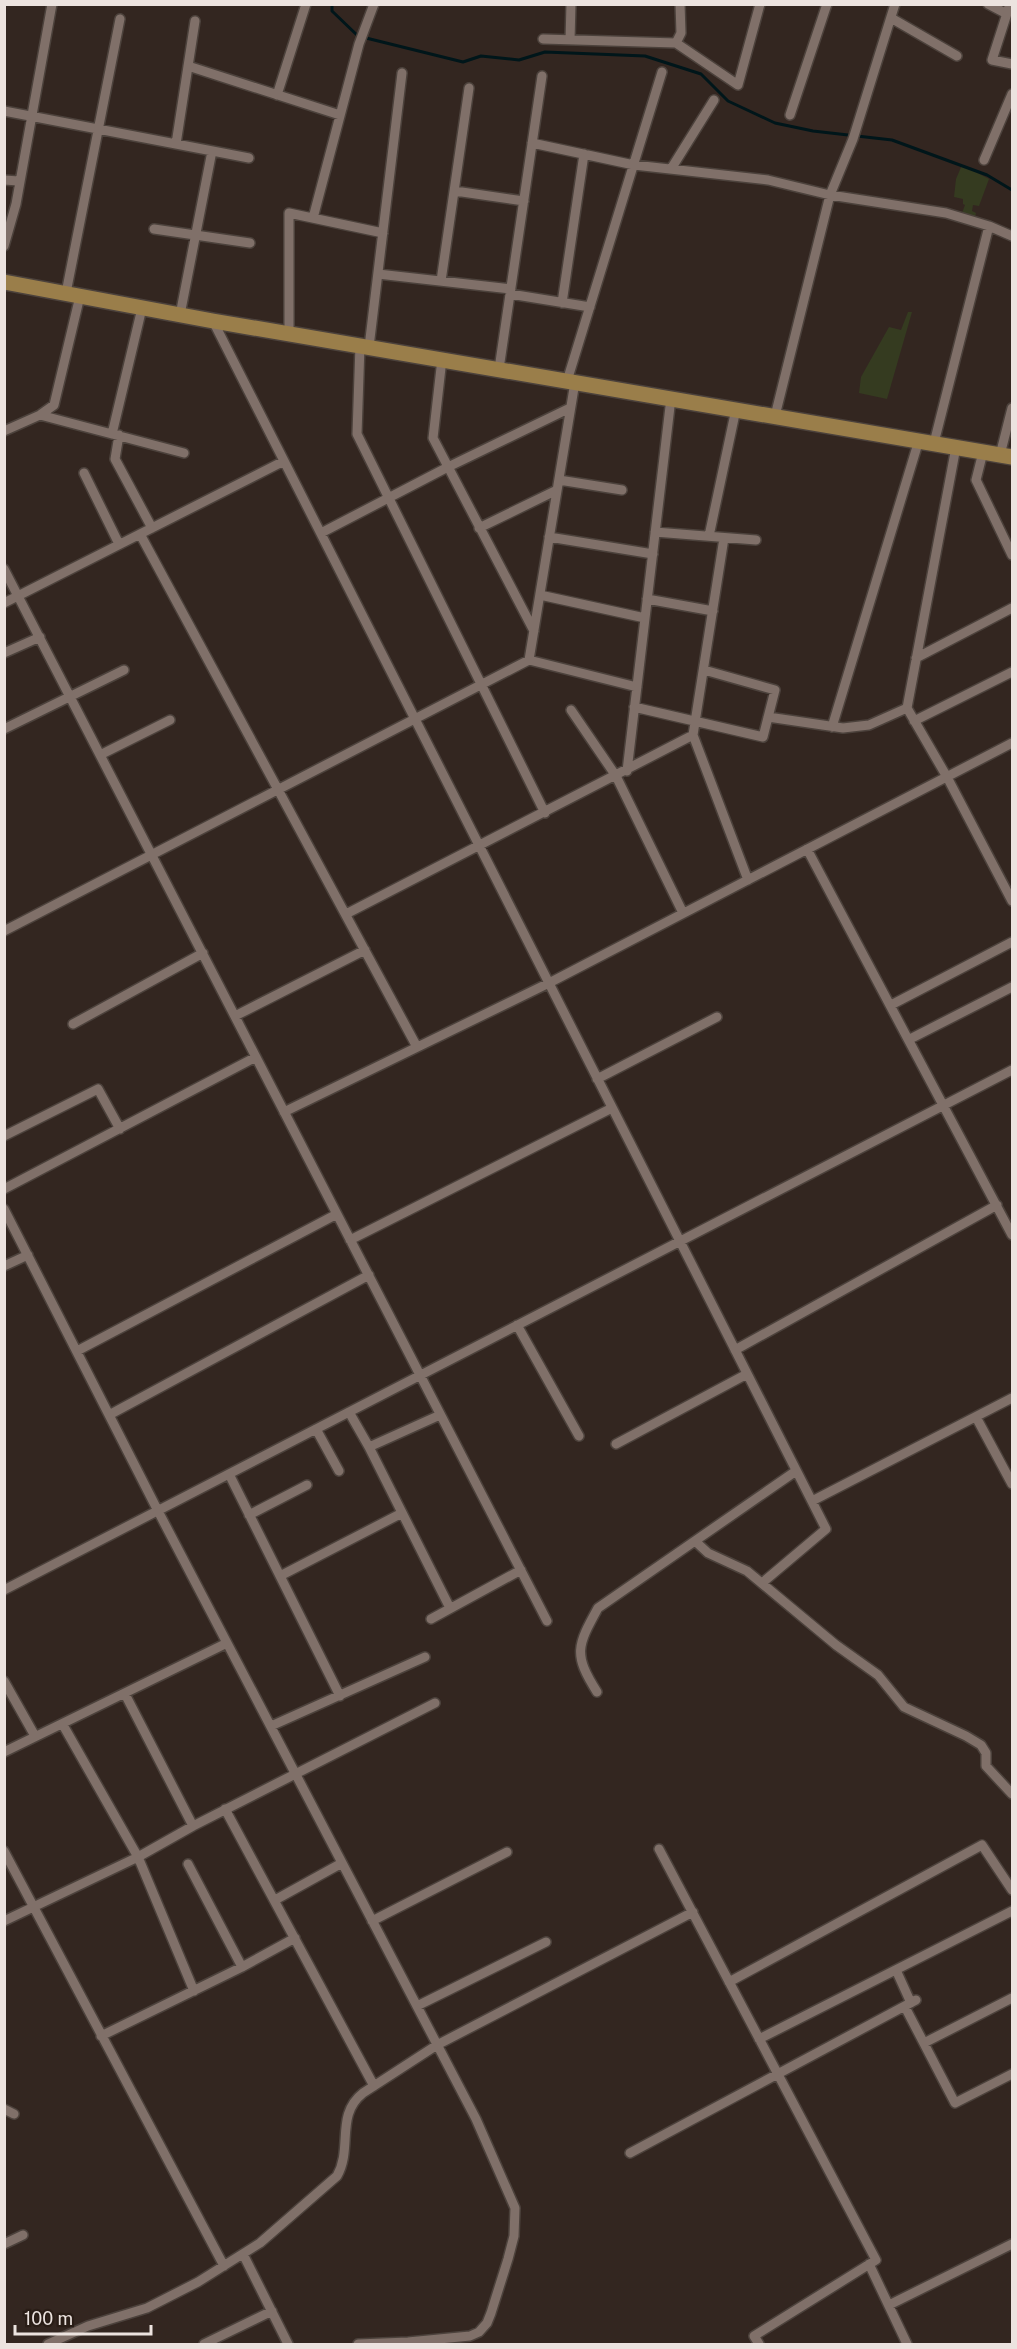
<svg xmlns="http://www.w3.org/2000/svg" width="1017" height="2349" font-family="'Public Sans',sans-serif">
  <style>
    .green { fill: #353b20 }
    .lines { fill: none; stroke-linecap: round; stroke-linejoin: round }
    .stream { stroke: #00161a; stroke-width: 3 }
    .street-casing { stroke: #4c423c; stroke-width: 12 }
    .primary-casing { stroke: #4c423c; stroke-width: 18 }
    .street { stroke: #807069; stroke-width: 9 }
    .primary { stroke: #9a7e4a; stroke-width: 15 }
  </style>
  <rect width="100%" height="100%" fill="#332620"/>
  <path class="green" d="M962 165 989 179 979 206 973 205 972 211 976 213 975 217 962 213 965 205 963 204V199L954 197 956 179Z
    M908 312H912L887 399 859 393 861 377 889 327 901 330Z"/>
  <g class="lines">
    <path class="stream" d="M332 4V11L358 36 463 62 481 56 519 60 545 52 645 56 701 74 728 101 775 123 813 131 892 140 987 175 1012 190"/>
    <defs>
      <path id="street" d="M988 4 1007 14
        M1010 4 992 60 1012 64
        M891 18 957 56
        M543 39 676 43 738 85 760 4
        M570 40 571 4
        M676 43 681 33 680 4
        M188 66 340 115
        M277 95 306 4
        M4 111 249 158
        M790 115 827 4
        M532 143 634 165 768 180 830 195 946 213 989 226 1012 236
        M176 144 195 21
        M984 160 1012 94
        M671 169 714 100
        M4 180 19 181
        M455 191 524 201
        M313 218 359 44 374 4
        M154 229 250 243
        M4 246 16 204 52 4
        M378 274 511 289
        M441 281 469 88
        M66 293 120 19
        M510 294 590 307
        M562 303 584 154
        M180 315 212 151
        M213 321 826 1529 762 1583
        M289 333V213L383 233
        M360 345 357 434 545 813
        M369 347 402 73
        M442 359 433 438 534 631
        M499 369 542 76
        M567 381 662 72
        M40 415 184 453
        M775 416 830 195 853 139 895 4
        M4 431 40 415 54 405 80 296
        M112 434 142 308
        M119 435 115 459 152 528
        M934 443 989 226
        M956 447 907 708 947 777 1012 901
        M983 452 976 480 1012 555
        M1000 455 1012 408
        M84 473 119 544
        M559 480 622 490
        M479 528 557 490
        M655 532 756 540
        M321 533 448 467 570 408
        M140 534 417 1047
        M709 536 736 409
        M549 537 653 554
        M724 538 693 735 748 880
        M4 569 547 1621
        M540 595 645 618
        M647 599 713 611
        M4 603 284 461
        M4 653 40 637
        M916 658 1012 608
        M529 660 575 382
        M634 707 763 737 775 690 704 670
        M571 710 616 776 683 913
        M768 717 843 728 869 725 907 708
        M914 721 1012 672
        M832 727 919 440
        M4 729 124 670
        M100 755 170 720
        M627 771 671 398
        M807 849 1012 1235
        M346 914 693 735
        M4 931 529 660 637 687
        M891 1005 1012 942
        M235 1016 365 950
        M73 1024 203 953
        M910 1039 1012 987
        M597 1079 717 1017
        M284 1112 549 983 1012 743
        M4 1136 98 1089 120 1129
        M4 1189 256 1057
        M4 1209 158 1511 476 2119 515 2208 514 2236 508 2259 491 2313 487 2323 479 2332 470 2336 408 2342 358 2344
        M350 1240 612 1108
        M4 1266 28 1255
        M517 1325 579 1436
        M735 1350 997 1205
        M77 1351 337 1214
        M349 1412 369 1447 450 1608
        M109 1415 369 1275
        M976 1417 1012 1484
        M316 1429 339 1471
        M616 1444 747 1374
        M369 1447 440 1415
        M229 1474 340 1696
        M812 1501 1012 1398
        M249 1515 307 1485
        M695 1541 708 1553 747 1571 836 1645 878 1675 904 1707 966 1736 981 1745 986 1753V1766L1012 1794
        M280 1576 402 1513
        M4 1590 1012 1070
        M431 1619 521 1570
        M4 1681 35 1736
        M597 1692C573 1654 577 1646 598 1608L796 1471
        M125 1694 193 1826
        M63 1725 138 1857 194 1991
        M271 1726 425 1657
        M4 1752 227 1643
        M225 1809 374 2086
        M659 1849 876 2260 754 2336 759 2344
        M4 1851 224 2266
        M188 1864 242 1967
        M275 1900 342 1863
        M4 1921 138 1857 193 1826 435 1703
        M372 1921 507 1852
        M896 1970 911 2003
        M729 1982 982 1845 1012 1890
        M417 2006 546 1942
        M905 2007 955 2103 1012 2074
        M101 2036 242 1967 295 1938
        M759 2039 1012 1911
        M924 2043 1012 1998
        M4 2109 14 2114
        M630 2153 916 2000
        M4 2244 23 2235
        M243 2254 288 2344
        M869 2264 907 2344
        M889 2305 1012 2244
        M48 2344 88 2326 147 2308 198 2282 260 2243 337 2176C353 2148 335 2115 363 2093L437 2045 693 1912
        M204 2344 272 2311"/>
      <path id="primary" d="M4 282 213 321 1012 457"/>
    </defs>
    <use href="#street" class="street-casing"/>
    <use href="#primary" class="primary-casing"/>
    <use href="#street" class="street"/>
    <use href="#primary" class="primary"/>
  </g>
  <rect width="1017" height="2349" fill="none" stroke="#ece3df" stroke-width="12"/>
  <path d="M15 2325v9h136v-9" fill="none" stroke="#ece3df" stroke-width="3"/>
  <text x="24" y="2325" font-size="18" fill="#ece3df" stroke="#291d16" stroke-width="4.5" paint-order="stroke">100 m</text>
</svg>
